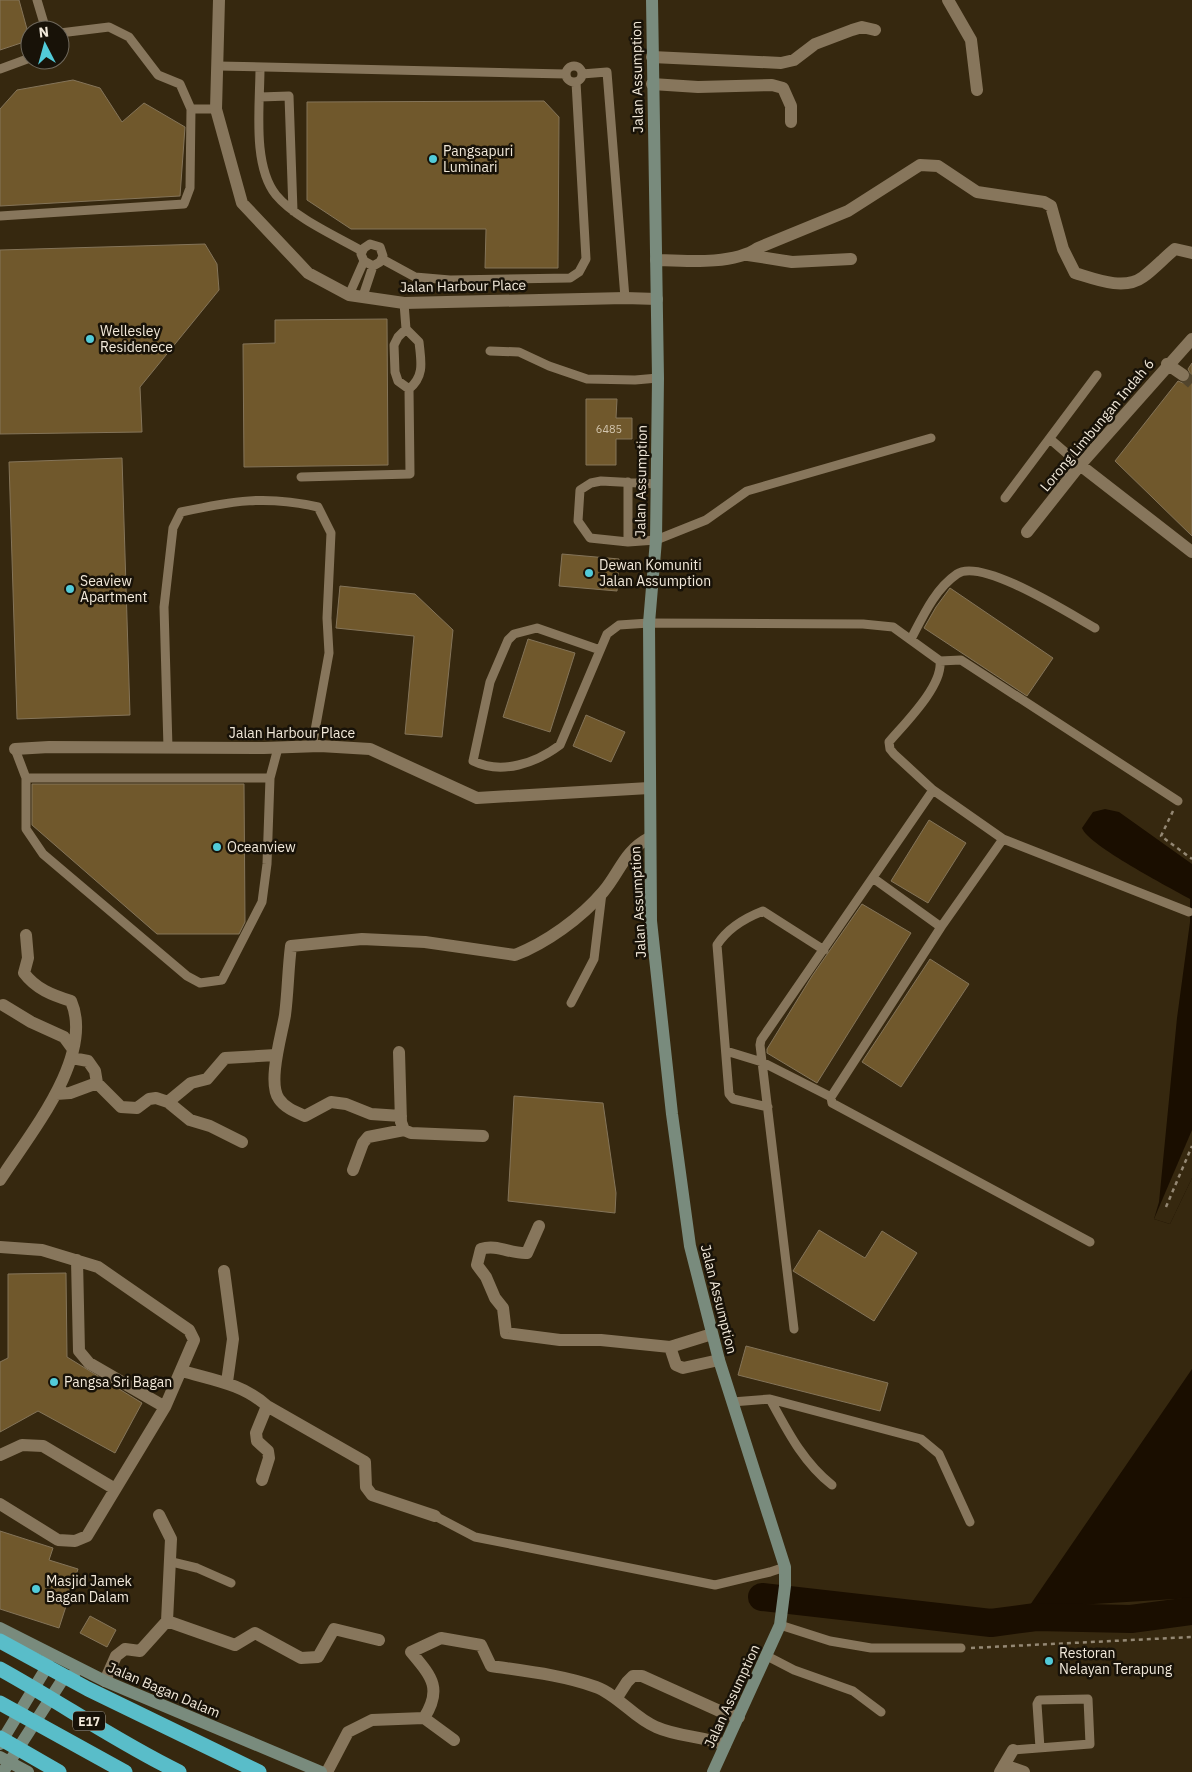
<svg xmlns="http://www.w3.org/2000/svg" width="1192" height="1772" font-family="'IBM Plex Sans',sans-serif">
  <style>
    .water { fill: #1a0e00 }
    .pier { fill: #36280f }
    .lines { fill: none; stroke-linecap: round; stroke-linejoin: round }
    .river { stroke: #1a0e00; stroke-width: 28 }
    .building { fill: #70582c; stroke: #847459 }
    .street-tunnel { stroke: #52452d; stroke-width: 12; stroke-dasharray: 12 6; stroke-linecap: butt }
    .path { stroke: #948874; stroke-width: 2.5; stroke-dasharray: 4 4; stroke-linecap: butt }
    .lane { stroke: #87765c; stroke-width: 9 }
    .street { stroke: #87765c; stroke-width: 12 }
    .secondary { stroke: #798b7d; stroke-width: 12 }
    .highway { stroke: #59bdc9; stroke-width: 15 }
    .poi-dot { fill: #52cbd9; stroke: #181208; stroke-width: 2 }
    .labels { text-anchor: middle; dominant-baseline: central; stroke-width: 5; stroke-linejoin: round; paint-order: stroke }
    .number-label { font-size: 11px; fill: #d2c5ae }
    .shield { fill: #181208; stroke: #b1a89b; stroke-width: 1 }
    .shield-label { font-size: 12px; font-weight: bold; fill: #f2e9da }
    .street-label { font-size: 14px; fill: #f2e9da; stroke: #181208 }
    .poi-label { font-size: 14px; fill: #f2e9da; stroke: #181208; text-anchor: start }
  </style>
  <rect width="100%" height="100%" fill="#36280f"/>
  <path class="water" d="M1105 809 1119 812 1192 864V1178L1170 1224 1154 1219 1159 1202 1177 1018 1190 922V899C1169 887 1089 846 1082 828L1093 812Z
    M1192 1369V1598L1028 1608Z"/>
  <path class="pier" d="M1192 1130V1178L1170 1224 1154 1219Z"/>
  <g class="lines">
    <path class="river" d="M762 1597 991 1623 1036 1617 1131 1619 1192 1611"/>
  </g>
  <path class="building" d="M0 0H19L30 40 0 50Z
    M73 80 100 88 122 122 144 103 185 127 180 196 0 206V109L17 90Z
    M544 101 559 117 558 268H485L486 229H351L307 200V102Z
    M205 244 217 264 219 290 140 387 142 432 0 434V250Z
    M387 319 388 465 244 467 243 344 275 343V320Z
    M1192 363V536L1115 461 1178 381 1183 383 1189 380 1191 375 1188 369Z
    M586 399H617L616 418H632V439H616V465H586Z
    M122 458 130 715 17 719 9 462Z
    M562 554 619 559 617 591 559 586Z
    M340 586 415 594 453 630 442 737 405 734 414 636 336 628Z
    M950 588 1053 658 1027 696 924 628 936 607Z
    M528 639 575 653 550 732 503 717Z
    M586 715 625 732 611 762 573 746Z
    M32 784H244L245 922 239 934H157L32 825Z
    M929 820 966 843 928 903 891 881Z
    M862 904 911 933 817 1083 767 1053V1049L812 976Z
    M930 959 969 984 901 1087 862 1062Z
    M514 1096 603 1103 616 1193 615 1213 508 1201Z
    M819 1230 865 1258 882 1231 917 1253 874 1321 793 1271Z
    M66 1273 67 1357 142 1403 115 1453 38 1411 0 1432V1362L8 1358V1274Z
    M746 1346 888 1383 880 1411 738 1375Z
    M0 1531 53 1548 49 1560 78 1569 59 1628 0 1609Z
    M90 1616 116 1630 107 1647 80 1633Z"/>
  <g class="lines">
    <path class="street-tunnel" d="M1183 375 1192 383"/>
    <path class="path" d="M1173 811 1161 836 1192 859
      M1166 1207 1192 1146
      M971 1648 1192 1637"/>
    <path class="lane" d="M37 0 46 30
      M60 33 109 27 129 37 158 75 180 84 191 109
      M566 74a8 8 0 1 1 16 0a8 8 0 1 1-16 0Z
      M218 66 566 74
      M260 68C260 105 252 165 276 195 295 218 336 236 362 251
      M0 69 30 58
      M582 74 607 72 625 298
      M260 97 289 96 293 211
      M0 216 184 204 190 188 191 109H216
      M382 259 415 277 450 280 570 278 579 272 586 259 576 82
      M349 295 364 261 361 254 364 248 370 244 380 247 383 256 380 262 373 266 364 261
      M363 296 373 266
      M404 303 406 329
      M406 329 419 342C421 361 425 376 409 389L398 381 395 372 394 345 398 337Z
      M490 351 519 352 549 366 587 379 635 380 658 378
      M1050 439 1080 465
      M301 477 410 474 409 389
      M657 484 601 481 591 483 580 490 578 521 590 538 628 542 656 540 706 520 747 491 931 438
      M1005 498 1097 375
      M628 542V482
      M911 639C923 616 935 589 957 574 981 557 1070 614 1095 628
      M600 650 537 628 514 634 508 640 490 682 473 761C502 775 536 763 560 745L607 634 619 625 649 623 863 624 893 627 940 661C943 686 905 723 889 742L890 749 894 754 933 790 1003 839 1189 912
      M940 661 961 660 1178 801
      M168 748 164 607 173 528 181 512C232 501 266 495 318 507L331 533 327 618 329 653 312 747
      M15 749 26 778V829L43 854 187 976 200 983 222 980 262 902 267 864 270 778 278 748
      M26 778H270
      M1003 839 941 927 831 1097 832 1103 1090 1242
      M873 878 941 927
      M571 1003 594 959 602 893
      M726 1051 762 1062 831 1097
      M768 1107 733 1099 729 1094 717 945C727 929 745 918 763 911L824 950
      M794 1329 760 1045 761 1040 933 790
      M770 1399C788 1432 803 1462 832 1485
      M732 1402 770 1399 921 1439 939 1454 970 1522
      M435 1516 475 1537 715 1585 770 1572 785 1567
      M172 1562 197 1568 231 1583
      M780 1625 830 1641 871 1648H961
      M767 1656 794 1670 853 1691 881 1712
      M1013 1750 1090 1744 1088 1699 1039 1700 1037 1704 1040 1748"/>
    <path class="street" d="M219 0 216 109 242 203 308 273 349 295 404 303 625 298 657 299
      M948 0 971 40 977 90
      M652 57 781 63 794 60 815 44 852 30 862 27 875 30
      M652 84 698 87 772 85 783 88 791 106V122
      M748 255 792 262 851 259
      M656 260C685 261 734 265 758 248L848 211 920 165 938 166 977 192 1044 202 1051 206 1063 249 1075 273C1095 279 1124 291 1143 277 1154 269 1164 258 1175 249L1192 253
      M1167 364 1183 375
      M1080 465 1192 552
      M1027 532 1080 465 1192 339
      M15 749 49 747 264 748 320 746 370 749 477 798 649 788
      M3 1005 31 1022 64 1037 72 1048
      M399 1052 401 1122 404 1130 411 1133 483 1136
      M72 1058 88 1061 95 1071 97 1083 121 1107 137 1108 149 1099 156 1098 168 1102 190 1120 210 1126 242 1142
      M56 1094 70 1093 97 1083
      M168 1102 191 1083 207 1079 225 1058 276 1055
      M401 1116 371 1114 346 1104 331 1102 305 1116C296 1112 285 1108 279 1099 267 1083 282 1034 285 1015 288 992 288 969 291 946L362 939 425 942 515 955C546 943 581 918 603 892 620 872 624 851 649 838
      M353 1170 363 1143 368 1137 404 1130
      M0 1180C29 1135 95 1056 71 1001 52 995 36 989 24 973L28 958 26 935
      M539 1226 527 1253C511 1254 497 1244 481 1249L477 1265 486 1277 495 1298 503 1308 506 1333 560 1340H601L670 1347 712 1334
      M0 1247 42 1250 98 1267 189 1330 194 1340 165 1407 87 1536 75 1541 58 1540 0 1504
      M77 1260 79 1351 89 1363 165 1407
      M224 1271 233 1339 227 1382
      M670 1347 676 1365 683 1368 719 1360
      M182 1371C213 1380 243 1384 267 1406L365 1462 366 1487 372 1495 435 1516
      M0 1455 22 1445 43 1446 115 1489
      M262 1480 269 1458 268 1451 257 1441 256 1433 267 1406
      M167 1621 235 1645 255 1633 301 1658 318 1657 334 1629 379 1640
      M105 1681 116 1656 125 1649 140 1651 167 1621 171 1539 159 1515
      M616 1699 627 1682 633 1676H642L724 1713 739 1717
      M424 1718C443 1688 431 1676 411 1652L441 1638 481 1645 491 1666C525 1671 563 1675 596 1687 618 1695 634 1718 656 1727 678 1737 703 1736 725 1745
      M1004 1765 1024 1772
      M327 1772 348 1732 372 1720 424 1718 454 1740
      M1000 1772 1013 1750"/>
    <path class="secondary" d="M652 0 658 378 656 540 649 623 651 921 672 1114 690 1246 719 1360 785 1567V1586L780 1625 713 1772
      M0 1628 105 1681 321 1772
      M0 1744 45 1670 48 1658
      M0 1757 28 1772
      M3 1772 63 1679 74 1675"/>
    <path class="highway" d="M0 1641 88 1689 259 1772
      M0 1669C60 1702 117 1742 179 1772
      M0 1703 125 1772
      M0 1738 59 1772"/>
  </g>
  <g class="poi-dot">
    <circle cx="433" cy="159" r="5"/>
    <circle cx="90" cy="339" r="5"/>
    <circle cx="589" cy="573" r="5"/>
    <circle cx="70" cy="589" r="5"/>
    <circle cx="217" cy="847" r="5"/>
    <circle cx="54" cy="1382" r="5"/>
    <circle cx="36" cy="1589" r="5"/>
    <circle cx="1049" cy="1661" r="5"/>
  </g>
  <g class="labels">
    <g class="number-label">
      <text x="609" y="429">6485</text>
    </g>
    <rect class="shield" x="73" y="1711.5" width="32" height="19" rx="4"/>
    <g class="shield-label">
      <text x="89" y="1721">E17</text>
    </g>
    <g class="street-label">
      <text transform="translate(637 77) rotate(-91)">Jalan Assumption</text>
      <text transform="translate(463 286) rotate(-1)">Jalan Harbour Place</text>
      <text transform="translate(1097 425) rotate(-50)">Lorong Limbungan Indah 6</text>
      <text transform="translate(641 481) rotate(-89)">Jalan Assumption</text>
      <text x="292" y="733">Jalan Harbour Place</text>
      <text transform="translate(638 902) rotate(-93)">Jalan Assumption</text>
      <text transform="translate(719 1299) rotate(76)">Jalan Assumption</text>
      <text transform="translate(164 1690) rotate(23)">Jalan Bagan Dalam</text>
      <text transform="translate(732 1696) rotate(-65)">Jalan Assumption</text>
    </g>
    <g class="poi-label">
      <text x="443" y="151">Pangsapuri<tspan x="443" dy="16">Luminari</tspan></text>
      <text x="100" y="331">Wellesley<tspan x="100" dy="16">Residenece</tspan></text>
      <text x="599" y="565">Dewan Komuniti<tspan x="599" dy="16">Jalan Assumption</tspan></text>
      <text x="80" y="581">Seaview<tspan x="80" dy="16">Apartment</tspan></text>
      <text x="227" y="847">Oceanview</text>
      <text x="64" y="1382">Pangsa Sri Bagan</text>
      <text x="46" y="1581">Masjid Jamek<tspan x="46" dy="16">Bagan Dalam</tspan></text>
      <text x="1059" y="1653">Restoran<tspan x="1059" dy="16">Nelayan Terapung</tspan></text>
    </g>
  </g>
  <g transform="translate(45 45) rotate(354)"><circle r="24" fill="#181208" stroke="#6f685c"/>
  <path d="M0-4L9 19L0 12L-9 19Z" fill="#52cbd9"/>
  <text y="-8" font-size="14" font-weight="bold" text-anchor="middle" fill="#f2e9da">N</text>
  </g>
</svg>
